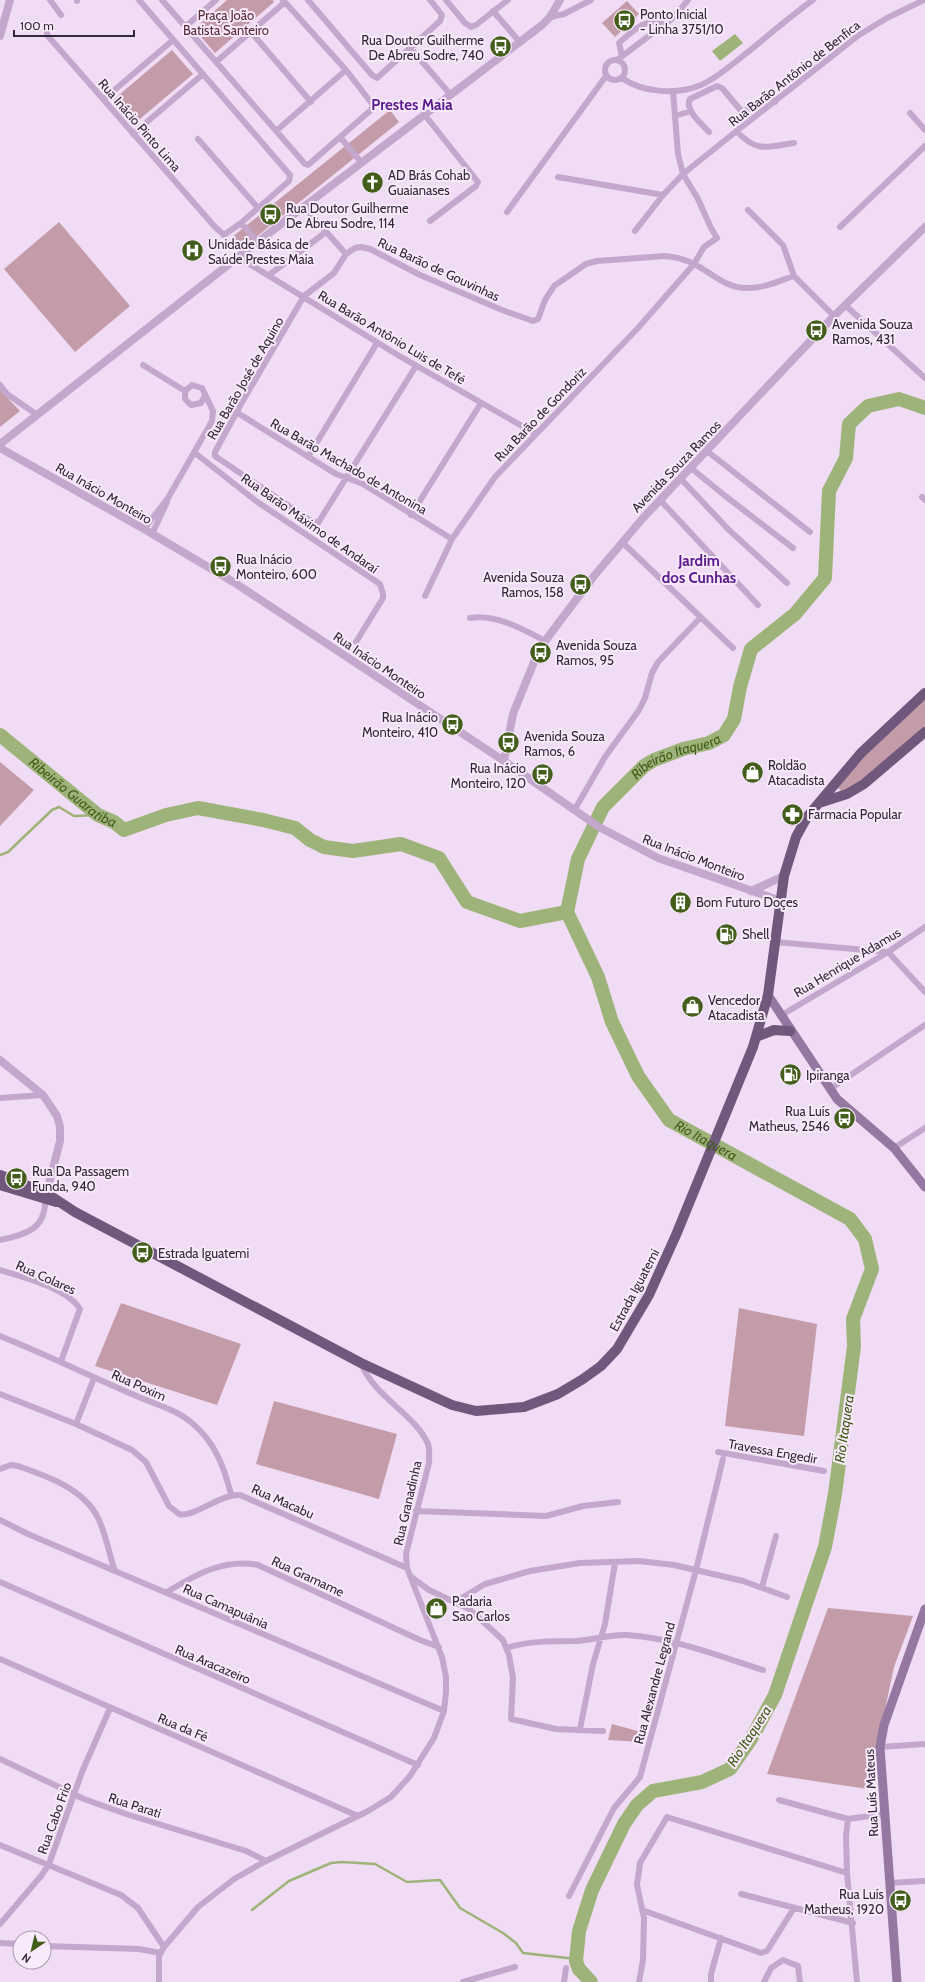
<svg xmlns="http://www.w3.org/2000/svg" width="925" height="1982" font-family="Cabin,sans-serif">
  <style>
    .green { fill: #c49ba9 }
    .water { fill: #9eb379 }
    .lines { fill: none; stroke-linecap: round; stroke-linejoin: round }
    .stream { stroke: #9eb379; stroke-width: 2.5 }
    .river { stroke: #9eb379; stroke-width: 14 }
    .minor { stroke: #c4a7cd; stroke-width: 6 }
    .tertiary { stroke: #c4a7cd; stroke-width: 8 }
    .secondary { stroke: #9478a1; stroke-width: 9 }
    .primary { stroke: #6f587c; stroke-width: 10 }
    .labels { text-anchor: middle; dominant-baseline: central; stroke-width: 4; stroke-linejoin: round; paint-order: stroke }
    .poi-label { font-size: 13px; fill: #332839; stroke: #f8e9fb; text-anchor: start }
    .park-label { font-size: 13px; fill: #592a38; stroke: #f8e9fb }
    .street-label { font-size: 13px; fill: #332839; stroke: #f8e9fb }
    .water-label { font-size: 14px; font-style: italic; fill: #435d1a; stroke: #f8e9fb }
    .quarter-label { font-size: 15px; font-weight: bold; fill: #5b1b8d; stroke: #f8e9fb }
  </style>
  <rect width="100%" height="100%" fill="#f0dcf4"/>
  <path class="green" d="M227 0H273L274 2 215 53 194 29Z
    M627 1 639 14 615 37 602 23Z
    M172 50 193 74 134 124 113 100Z
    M390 110 399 122 240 250 231 238Z
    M59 222 130 306 75 352 4 269Z
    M0 390 20 411 0 427Z
    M925 693V732L875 775 842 792 837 787 861 753Z
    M0 762 34 790 0 826Z
    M121 1303 241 1344 217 1405 95 1366Z
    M739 1308 817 1324 804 1436 725 1426Z
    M274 1401 397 1434 379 1499 256 1464Z
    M828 1608 913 1616 894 1667 868 1789 767 1774Z
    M612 1724 645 1733 643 1742 608 1740Z"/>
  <path class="water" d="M735 34 743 43 720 61 712 51Z"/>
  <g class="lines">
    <path class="stream" d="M0 855 8 852 52 810 59 807 74 816 98 815
      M252 1910 289 1881 331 1863 342 1862 375 1864 407 1882 440 1880 460 1908 503 1933 516 1943 523 1953 576 1959"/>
    <g class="river">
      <path id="s1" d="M0 735 98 815 114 822 124 830 166 815 198 808 263 820 295 828 310 840 324 847 353 851 401 844 439 858 467 902 520 921 567 912"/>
      <path id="s2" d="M567 912 598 977 612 1022 638 1076 669 1120 850 1219 865 1239 872 1269 853 1319 854 1346 835 1494 825 1547 775 1695 751 1739 730 1769 702 1782 653 1791 637 1805 624 1824 592 1890 579 1931 576 1961 579 1969 591 1982"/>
      <path id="s3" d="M567 912 578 859 603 807 644 766 654 760 683 749 709 743 724 735 734 719 740 687 751 649 795 614 825 578 829 491 846 458 849 424 868 406 899 399 925 408"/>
    </g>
    <path class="minor" d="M50 0 61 15
      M77 0V1
      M162 0 305 164 308 165 371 110 373 105 346 70 283 0
      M308 0 372 75 377 78 440 21 442 15 430 0
      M446 0 465 23 471 27 476 25 508 0
      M493 11 519 41
      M550 17 564 14 591 0
      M185 27 216 0
      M47 28V35L215 227 224 235 241 223 289 181 290 175 139 0
      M251 32 311 102
      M411 49 450 94
      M622 56 619 43C636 28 644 19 668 22
      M605 70a10 10 0 1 1 20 0a10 10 0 1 1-20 0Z
      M617 60 674 17 688 0
      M216 62 285 2
      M622 78C643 93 677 95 701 85 717 78 730 66 744 55 767 37 789 17 813 0
      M104 99 173 40
      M910 113 925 130
      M424 114 478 182 476 186 430 221
      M675 116 691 111
      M276 131 346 70
      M736 131C758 153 765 147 794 143
      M709 132C702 124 684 110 690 99L717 86 722 88 743 113 769 94 775 102
      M133 134 203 74
      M340 137 361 162
      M198 139 258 208
      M558 177 663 195
      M304 207 346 254
      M748 210 783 245 794 276 834 316
      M507 212 606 76
      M241 223 258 242
      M840 227 925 146
      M635 231 663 195 683 174 729 137 859 35 887 18 924 0
      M238 257 401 357 536 434
      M269 275 326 232
      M845 305 925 378
      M143 365 185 391
      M416 366 318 523 311 521 215 456V452L241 404 304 296 334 273 346 254 355 248 361 247 370 249 420 275 502 310 533 321 538 319 545 300 554 286 586 264 597 261 665 256C675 257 685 259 694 264 712 273 725 288 746 288 762 289 779 281 794 276
      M0 385 7 394 36 414
      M236 412 336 474 363 484 452 539
      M707 451 810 532
      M195 453 256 501 380 584 383 594V598L356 642
      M308 457 377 343
      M691 468 724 495 793 548
      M681 479 729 530 787 583
      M922 497 925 500
      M661 501 758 605
      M411 515 481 403
      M144 529 168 498 212 421 213 411 202 388 192 385 185 391V399L191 405 201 403 205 395
      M152 534 167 502
      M622 542 733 648
      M425 596 452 539 495 477 638 328 694 264 704 247 717 238 711 228 698 199 683 174 678 154 673 91
      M470 618C496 614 523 629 545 641
      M575 809 605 757 639 710 645 698 652 673 658 662 700 618
      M775 942 888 952 925 992
      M780 1016 888 952 925 927
      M830 1089 925 1025
      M0 1098 43 1095
      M894 1148 925 1128
      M0 1240C25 1235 46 1229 45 1200
      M0 1270C23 1277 67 1288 80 1309L61 1361
      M0 1336C45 1354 88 1375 132 1394 151 1403 176 1409 192 1423 215 1442 224 1467 231 1494
      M0 1394 76 1424 132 1450 146 1462 169 1506 179 1514C193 1518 220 1494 240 1495L407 1568
      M76 1424 94 1378
      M718 1452 824 1471
      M0 1469 11 1465 18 1466C47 1476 84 1489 98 1518 106 1534 109 1554 115 1571
      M416 1511 546 1516 583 1506 618 1502
      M0 1520 28 1534 444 1711
      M410 1576 429 1590 469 1609 503 1640 509 1655 513 1678 511 1719 556 1729 603 1731
      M0 1582 418 1765
      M762 1587 776 1536
      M167 1592C195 1575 224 1558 258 1565L420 1640 439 1647
      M455 1602 485 1584 530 1571 580 1563 639 1561 674 1565 743 1581 787 1597
      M506 1648C529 1641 552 1641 576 1641 593 1640 610 1634 627 1635 673 1638 719 1656 763 1670
      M0 1659 358 1816
      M580 1729 593 1664 605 1624 615 1563
      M880 1747 925 1744
      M0 1759 84 1799 126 1814 246 1851 266 1861
      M779 1800 848 1819 884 1814
      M848 1819 846 1836 847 1873 857 1982
      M0 1845 121 1895 138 1908 164 1947
      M890 1883 925 1881
      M741 1894 853 1923
      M569 1896 614 1808 640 1777 696 1570 723 1459
      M642 1910 761 1953 767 1951 794 1908
      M0 1924 41 1876 49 1864 82 1772 110 1708
      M0 1943 20 1944
      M44 1946 139 1949 161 1953
      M159 1982V1956L164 1947 198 1907 234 1879 262 1863 368 1811 391 1797 410 1776 434 1738 444 1711 446 1692V1677L442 1657 407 1568 406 1554 429 1463C429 1457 430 1450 428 1444 416 1415 373 1396 361 1363
      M463 1982 515 1967
      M564 1982 566 1968
      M639 1982 643 1960 644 1918 637 1885 640 1863 667 1817 847 1873
      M711 1982V1974L721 1938
      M764 1982 771 1968 783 1960 798 1966 800 1982"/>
    <path class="tertiary" d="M0 36 10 0
      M0 444 238 257 542 25 550 17 560 0
      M0 448 144 529 235 583 504 761 599 827 658 858 781 901
      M504 761 513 714 534 662 545 641 594 576 643 518 834 316 925 227
      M751 891 784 876
      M0 1060 43 1095 57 1116 60 1127V1141L45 1199"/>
    <path class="secondary" d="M768 995 837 1099 894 1148 925 1187
      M897 1982 880 1747 884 1725 925 1609"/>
    <path class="primary" d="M822 802 847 794 864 784 925 732
      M756 1037 774 1030 790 1031
      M0 1175 46 1193 75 1212 361 1363 452 1405 476 1411 524 1407 558 1394 583 1379 601 1366 617 1349 649 1295 676 1235 753 1047 768 995 784 876 796 837 807 817 861 753 925 693
      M0 1185 56 1202"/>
  </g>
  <defs>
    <symbol id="bus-disc" viewBox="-11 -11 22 22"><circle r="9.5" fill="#435d1a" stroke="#f8e9fb"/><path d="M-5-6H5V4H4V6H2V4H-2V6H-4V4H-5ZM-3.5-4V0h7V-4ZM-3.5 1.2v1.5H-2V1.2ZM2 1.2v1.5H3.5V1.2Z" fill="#fff"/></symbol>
    <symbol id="church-disc" viewBox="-11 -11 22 22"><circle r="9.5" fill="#435d1a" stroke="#f8e9fb"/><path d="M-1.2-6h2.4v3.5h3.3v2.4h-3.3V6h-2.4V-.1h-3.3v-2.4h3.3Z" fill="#fff"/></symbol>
    <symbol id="hospital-disc" viewBox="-11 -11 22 22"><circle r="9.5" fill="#435d1a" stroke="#f8e9fb"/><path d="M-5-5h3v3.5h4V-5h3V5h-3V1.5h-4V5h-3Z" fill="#fff"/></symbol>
    <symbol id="shop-disc" viewBox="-11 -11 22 22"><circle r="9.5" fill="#435d1a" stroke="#f8e9fb"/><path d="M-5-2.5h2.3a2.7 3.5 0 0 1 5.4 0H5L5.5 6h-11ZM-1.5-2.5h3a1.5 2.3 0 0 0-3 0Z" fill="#fff"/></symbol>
    <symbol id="pharmacy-disc" viewBox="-11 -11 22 22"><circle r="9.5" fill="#435d1a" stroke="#f8e9fb"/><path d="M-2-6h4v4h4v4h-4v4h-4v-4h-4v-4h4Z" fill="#fff"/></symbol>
    <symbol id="building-disc" viewBox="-11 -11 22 22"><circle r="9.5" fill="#435d1a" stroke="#f8e9fb"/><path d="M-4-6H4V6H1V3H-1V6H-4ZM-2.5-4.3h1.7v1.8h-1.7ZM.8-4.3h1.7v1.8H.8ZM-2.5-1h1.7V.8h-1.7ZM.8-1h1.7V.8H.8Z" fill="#fff"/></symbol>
    <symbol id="fuel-disc" viewBox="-11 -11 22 22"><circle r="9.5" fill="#435d1a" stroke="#f8e9fb"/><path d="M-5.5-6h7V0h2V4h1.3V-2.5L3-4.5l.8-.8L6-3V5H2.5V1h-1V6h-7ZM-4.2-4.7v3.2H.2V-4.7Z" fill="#fff"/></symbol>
  </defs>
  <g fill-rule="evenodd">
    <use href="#bus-disc" x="612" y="8" width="25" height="25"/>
    <use href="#bus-disc" x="488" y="34" width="25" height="25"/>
    <use href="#church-disc" x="360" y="170" width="25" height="25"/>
    <use href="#bus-disc" x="258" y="202" width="25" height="25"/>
    <use href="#hospital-disc" x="180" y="238" width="25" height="25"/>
    <use href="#bus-disc" x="804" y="318" width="25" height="25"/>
    <use href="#bus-disc" x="208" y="554" width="25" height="25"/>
    <use href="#bus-disc" x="568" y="572" width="25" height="25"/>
    <use href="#bus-disc" x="528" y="640" width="25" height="25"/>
    <use href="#bus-disc" x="440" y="712" width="25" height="25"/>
    <use href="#bus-disc" x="496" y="730" width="25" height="25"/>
    <use href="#shop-disc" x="740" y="760" width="25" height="25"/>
    <use href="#bus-disc" x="530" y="762" width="25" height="25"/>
    <use href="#pharmacy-disc" x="780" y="802" width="25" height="25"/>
    <use href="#building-disc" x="668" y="890" width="25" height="25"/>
    <use href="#fuel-disc" x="714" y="922" width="25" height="25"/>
    <use href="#shop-disc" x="680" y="994" width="25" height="25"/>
    <use href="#fuel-disc" x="778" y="1062" width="25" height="25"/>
    <use href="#bus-disc" x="832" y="1106" width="25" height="25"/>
    <use href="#bus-disc" x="4" y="1166" width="25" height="25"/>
    <use href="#bus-disc" x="130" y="1240" width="25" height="25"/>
    <use href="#shop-disc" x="424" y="1596" width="25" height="25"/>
    <use href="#bus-disc" x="888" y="1888" width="25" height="25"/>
  </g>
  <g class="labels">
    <g class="poi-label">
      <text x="640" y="14">Ponto Inicial<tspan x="640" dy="15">- Linha 3751/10</tspan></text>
      <text x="484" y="40" text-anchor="end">Rua Doutor Guilherme<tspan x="484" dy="15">De Abreu Sodre, 740</tspan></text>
      <text x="388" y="175">AD Brás Cohab<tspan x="388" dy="15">Guaianases</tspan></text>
      <text x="286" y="208">Rua Doutor Guilherme<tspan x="286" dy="15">De Abreu Sodre, 114</tspan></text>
      <text x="208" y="244">Unidade Básica de<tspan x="208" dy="15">Saúde Prestes Maia</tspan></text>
      <text x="832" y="324">Avenida Souza<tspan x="832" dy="15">Ramos, 431</tspan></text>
      <text x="236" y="559">Rua Inácio<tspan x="236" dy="15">Monteiro, 600</tspan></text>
      <text x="564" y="577" text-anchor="end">Avenida Souza<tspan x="564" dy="15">Ramos, 158</tspan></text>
      <text x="556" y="645">Avenida Souza<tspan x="556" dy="15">Ramos, 95</tspan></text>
      <text x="438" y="717" text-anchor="end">Rua Inácio<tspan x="438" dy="15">Monteiro, 410</tspan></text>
      <text x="524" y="736">Avenida Souza<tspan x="524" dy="15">Ramos, 6</tspan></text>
      <text x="768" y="765">Roldão<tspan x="768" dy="15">Atacadista</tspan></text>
      <text x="526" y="768" text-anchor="end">Rua Inácio<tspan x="526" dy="15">Monteiro, 120</tspan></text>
      <text x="808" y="814">Farmacia Popular</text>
      <text x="696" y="902">Bom Futuro Doçes</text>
      <text x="742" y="934">Shell</text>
      <text x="708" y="1000">Vencedor<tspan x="708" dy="15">Atacadista</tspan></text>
      <text x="806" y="1075">Ipiranga</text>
      <text x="830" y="1111" text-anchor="end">Rua Luís<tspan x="830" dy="15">Matheus, 2546</tspan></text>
      <text x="32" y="1171">Rua Da Passagem<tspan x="32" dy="15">Funda, 940</tspan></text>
      <text x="158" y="1253">Estrada Iguatemi</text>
      <text x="452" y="1601">Padaria<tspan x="452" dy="15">Sao Carlos</tspan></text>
      <text x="884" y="1894" text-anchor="end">Rua Luís<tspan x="884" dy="15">Matheus, 1920</tspan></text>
    </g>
    <g class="park-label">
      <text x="226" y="15">Praça João<tspan x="226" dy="15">Batista Santeiro</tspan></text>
    </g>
    <g class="street-label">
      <text transform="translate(794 73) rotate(-38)">Rua Barão Antônio de Benfica</text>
      <text transform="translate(140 125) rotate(49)">Rua Inácio Pinto Lima</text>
      <text transform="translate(439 269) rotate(25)">Rua Barão de Gouvinhas</text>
      <text transform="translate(392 337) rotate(31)">Rua Barão Antônio Luis de Tefé</text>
      <text transform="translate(245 378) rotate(-60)">Rua Barão José de Aquino</text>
      <text transform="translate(540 414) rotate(-46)">Rua Barão de Gondoriz</text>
      <text transform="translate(349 466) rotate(30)">Rua Barão Machado de Antonina</text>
      <text transform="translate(676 466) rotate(-46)">Avenida Souza Ramos</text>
      <text transform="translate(104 493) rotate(30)">Rua Inácio Monteiro</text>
      <text transform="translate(310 523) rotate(35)">Rua Barão Máximo de Andaraí</text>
      <text transform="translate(380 665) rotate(34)">Rua Inácio Monteiro</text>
      <text transform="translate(694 857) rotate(21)">Rua Inácio Monteiro</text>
      <text transform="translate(847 962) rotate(-31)">Rua Henrique Adamus</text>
      <text transform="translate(46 1277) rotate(24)">Rua Colares</text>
      <text transform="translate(634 1290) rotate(-62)">Estrada Iguatemi</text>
      <text transform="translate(139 1385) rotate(24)">Rua Poxim</text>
      <text transform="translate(773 1451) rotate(10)">Travessa Engedir</text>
      <text transform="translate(283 1501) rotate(24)">Rua Macabu</text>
      <text transform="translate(407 1503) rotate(-77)">Rua Granadinha</text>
      <text transform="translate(308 1576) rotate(25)">Rua Gramame</text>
      <text transform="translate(226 1606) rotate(24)">Rua Camapuânia</text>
      <text transform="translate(213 1664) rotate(23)">Rua Aracazeiro</text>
      <text transform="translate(654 1683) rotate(-75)">Rua Alexandre Legrand</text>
      <text transform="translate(183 1727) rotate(23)">Rua da Fé</text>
      <text transform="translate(871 1793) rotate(-93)">Rua Luís Mateus</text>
      <text transform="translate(135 1805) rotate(18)">Rua Parati</text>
      <text transform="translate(54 1818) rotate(-70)">Rua Cabo Frio</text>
    </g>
    <g class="water-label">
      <text stroke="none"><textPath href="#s3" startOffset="203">Ribeirão Itaquera</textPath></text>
      <text stroke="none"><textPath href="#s1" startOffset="93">Ribeirão Guaratiba</textPath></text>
      <text stroke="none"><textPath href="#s2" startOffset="275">Rio Itaquera</textPath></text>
      <text transform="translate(844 1429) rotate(-82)">Rio Itaquera</text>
      <text transform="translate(749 1736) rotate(-57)">Rio Itaquera</text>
    </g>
    <g class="quarter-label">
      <text x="412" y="105">Prestes Maia</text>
      <text x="699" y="561">Jardim<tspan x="699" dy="17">dos Cunhas</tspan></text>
    </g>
  </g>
  <g transform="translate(32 1950) rotate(215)"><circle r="19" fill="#f8e9fb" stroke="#a99cad"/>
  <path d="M0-3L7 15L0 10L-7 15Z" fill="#435d1a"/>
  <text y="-6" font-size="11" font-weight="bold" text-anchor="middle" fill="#332839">N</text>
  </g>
  <path d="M14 30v6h120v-6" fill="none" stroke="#332839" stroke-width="2"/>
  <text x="20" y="30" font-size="12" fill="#332839" stroke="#f8e9fb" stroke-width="3" paint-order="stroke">100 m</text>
</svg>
